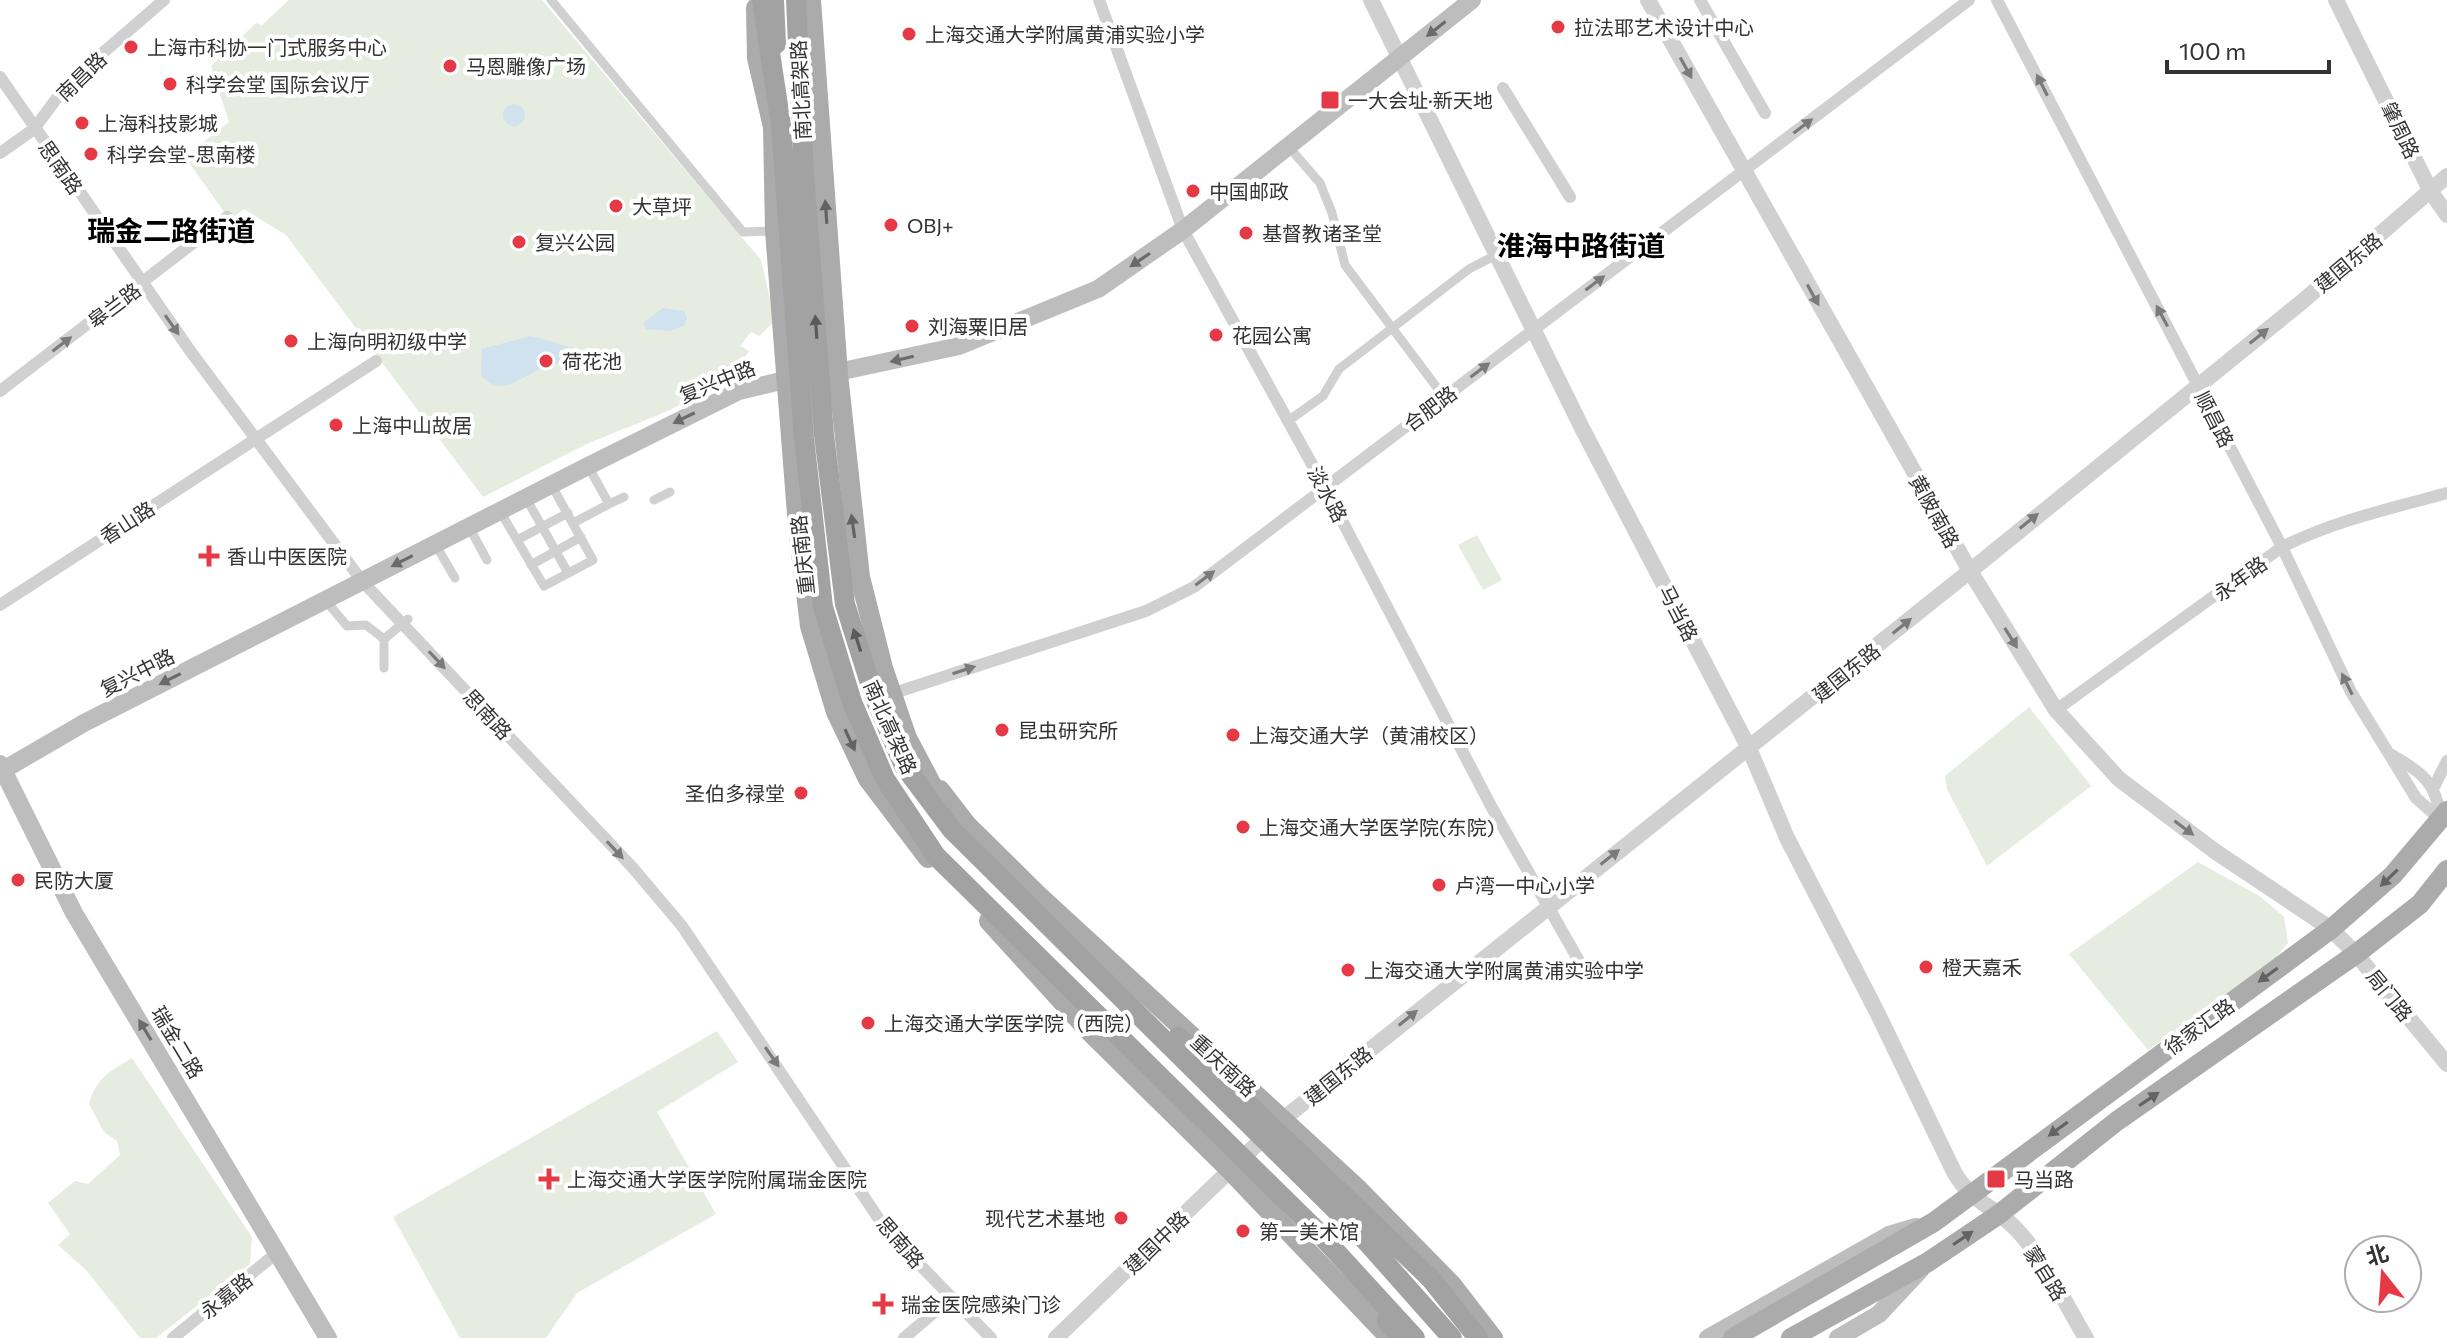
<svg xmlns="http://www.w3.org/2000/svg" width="2447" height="1338" font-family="Commissioner,'Noto Sans SC',sans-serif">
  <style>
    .green { fill: #e6ecdf }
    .water { fill: #cfe2ee }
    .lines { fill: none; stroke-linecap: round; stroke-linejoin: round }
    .pedestrian { stroke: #d0d0d0; stroke-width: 9 }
    .minor { stroke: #d0d0d0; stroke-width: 12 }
    .tertiary { stroke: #d0d0d0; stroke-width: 16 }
    .secondary { stroke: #bdbdbd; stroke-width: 18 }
    .primary { stroke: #ababab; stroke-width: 20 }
    .trunk { stroke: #a2a2a2; stroke-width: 20 }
    .trunk-bridge { stroke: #a2a2a2; stroke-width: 20 }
    .oneway { fill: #6a6a6a }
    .oneway2 { fill: #7a7a7a }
    .oneway3 { fill: #636363 }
    .oneway4 { fill: #5a5a5a }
    .poi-dot { fill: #e63946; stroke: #fff; stroke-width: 3 }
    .labels { text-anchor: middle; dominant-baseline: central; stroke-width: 8; stroke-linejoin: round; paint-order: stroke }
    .poi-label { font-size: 20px; fill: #333; stroke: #fff; text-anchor: start }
    .street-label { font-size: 20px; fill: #333; stroke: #fff }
    .district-label { font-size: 28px; font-weight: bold; fill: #000; stroke: #fff }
  </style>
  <rect width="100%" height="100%" fill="#fff"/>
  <path class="green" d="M289 0H542L761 260 775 321 759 336 751 332 740 346 749 351C720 400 631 423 581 447 548 463 516 481 483 497L286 235 244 209 230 220 185 157 229 122 211 66 256 23 262 25Z
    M1477 535 1502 580 1483 590 1458 545Z
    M2029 707 2091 786 1987 866 1947 789 1945 776Z
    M2198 862 2261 897 2284 917 2288 943 2273 961 2148 1050 2069 954Z
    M717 1031 738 1062 657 1112 716 1214 577 1293 546 1338H460L393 1217Z
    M132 1058 252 1237 250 1264 156 1338H140L87 1271 58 1245 70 1234 48 1203 75 1181 88 1184 120 1155 117 1141 104 1132 89 1104C96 1078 110 1071 132 1058Z"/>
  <path class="water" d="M503 115a11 11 0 1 1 22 0a11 11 0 1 1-22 0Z
    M663 308 684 311 687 318 684 326 669 331 646 329 643 323Z
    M530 336C544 339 582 349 590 357L587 364C566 372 571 363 556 364 528 366 506 404 481 375L482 349Z"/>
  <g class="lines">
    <path class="pedestrian" d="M551 0 743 232 775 231
      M1288 146 1320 183 1332 213 1345 265 1444 397
      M1288 421 1323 396 1339 369 1469 269 1496 255
      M588 466 609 504 624 497
      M526 498 568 573
      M654 500 670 492
      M500 511 544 586 593 560 552 486
      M573 523 609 504
      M469 527 487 560
      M517 540 568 513
      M435 544 455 578
      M531 565 581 537
      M326 601 347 626 366 625 384 639V668
      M384 639 408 619"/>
    <path class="minor" d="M1099 0 1183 230 1325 488 1491 806 1587 975
      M1700 0 1765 113
      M1997 0 2282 547 2351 692 2416 798 2442 821
      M0 77 191 352 362 581 633 868 682 926 887 1231 991 1338
      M1503 88 1570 197
      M0 153 34 129 68 83 164 0
      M0 391 227 217
      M0 605 376 361
      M888 695 1146 611 1194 587 1969 0
      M2056 710 2282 547C2336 520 2390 509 2447 493
      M2390 754C2422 773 2436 781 2441 820
      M2433 789 2447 761
      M173 1338 279 1251
      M904 1338 952 1297"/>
    <path class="tertiary" d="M1371 0 1583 430 1749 748 1787 838 1877 1012 1954 1172C1973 1205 1996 1206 2018 1231 2046 1262 2065 1303 2086 1338
      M1648 0 1970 571 2056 710 2119 779 2216 852 2331 929 2356 954 2447 1064
      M2336 0 2431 192 2447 215
      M1056 1338 1282 1120 1970 571 2303 301 2447 176"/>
    <path class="secondary" d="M824 375 959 346 1098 289 1183 230 1472 0
      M0 764 74 913 328 1338
      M0 772 84 723 588 466 739 391 798 377
      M1708 1338 1889 1235 1916 1227
      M1838 1338 1879 1314 1921 1269"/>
    <path class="primary" d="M811 0 838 374 860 577 883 668 907 738 943 806
      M756 8 757 58 773 127 775 231 798 527 810 626 836 712 868 779 928 858
      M940 790 967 825 1039 896 1356 1187 1452 1285 1493 1338
      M989 921 1091 1033 1231 1171 1390 1338
      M1733 1338 1934 1222 2331 929 2393 875 2447 811
      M1791 1338 1928 1262 1998 1215 2117 1121 2356 954 2420 904 2447 870"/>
    <path class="trunk" d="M774 0 776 44
      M1430 1278 1478 1338
      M1387 1321 1400 1338"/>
    <path class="trunk-bridge" d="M762 0 781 125 804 438 823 607 852 702 885 779 936 856 1316 1230 1415 1338
      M796 0 804 173 824 435 845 604 874 696 904 766 952 830 1358 1232 1452 1338
      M1178 1037 1430 1278"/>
  </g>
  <defs><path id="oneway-solid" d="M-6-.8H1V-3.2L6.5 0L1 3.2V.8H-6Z" transform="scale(2)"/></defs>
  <g class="oneway">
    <use href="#oneway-solid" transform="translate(1436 29) rotate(142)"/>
    <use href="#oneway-solid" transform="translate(1140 260) rotate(146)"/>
    <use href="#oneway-solid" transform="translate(902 359) rotate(167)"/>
    <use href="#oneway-solid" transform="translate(684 418) rotate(154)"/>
    <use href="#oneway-solid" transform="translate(402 561) rotate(153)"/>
    <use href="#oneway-solid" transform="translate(170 679) rotate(153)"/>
    <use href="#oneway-solid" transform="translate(145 1030) rotate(-121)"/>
  </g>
  <g class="oneway2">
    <use href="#oneway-solid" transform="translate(1686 68) rotate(61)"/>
    <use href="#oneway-solid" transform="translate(2042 85) rotate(-117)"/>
    <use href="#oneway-solid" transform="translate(1803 126) rotate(-37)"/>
    <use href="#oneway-solid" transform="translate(1595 283) rotate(-37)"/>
    <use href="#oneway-solid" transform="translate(1813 295) rotate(61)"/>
    <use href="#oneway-solid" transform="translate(2162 316) rotate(-118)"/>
    <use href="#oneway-solid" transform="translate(172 325) rotate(55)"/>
    <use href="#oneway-solid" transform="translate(2259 336) rotate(-39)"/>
    <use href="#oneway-solid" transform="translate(62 344) rotate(-37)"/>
    <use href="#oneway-solid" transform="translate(1480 370) rotate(-37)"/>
    <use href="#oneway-solid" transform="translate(2029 521) rotate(-39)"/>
    <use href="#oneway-solid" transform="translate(1205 578) rotate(-37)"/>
    <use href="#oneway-solid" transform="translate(1902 626) rotate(-39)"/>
    <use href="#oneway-solid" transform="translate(2011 638) rotate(58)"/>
    <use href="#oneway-solid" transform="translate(437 660) rotate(47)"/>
    <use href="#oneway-solid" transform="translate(964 670) rotate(-18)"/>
    <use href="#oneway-solid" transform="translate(2347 684) rotate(-116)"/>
    <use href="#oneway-solid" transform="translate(2184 828) rotate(37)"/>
    <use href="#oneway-solid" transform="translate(615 850) rotate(47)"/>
    <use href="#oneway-solid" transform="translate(1610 857) rotate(-38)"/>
    <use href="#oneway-solid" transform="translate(1408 1018) rotate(-39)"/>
    <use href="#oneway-solid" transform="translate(772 1057) rotate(55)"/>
  </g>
  <g class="oneway3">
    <use href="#oneway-solid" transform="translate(826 212) rotate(-94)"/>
    <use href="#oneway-solid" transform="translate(853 526) rotate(-98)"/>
    <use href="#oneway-solid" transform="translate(850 740) rotate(65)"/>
    <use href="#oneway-solid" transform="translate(2389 878) rotate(136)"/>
    <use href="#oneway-solid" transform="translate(2268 975) rotate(144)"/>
    <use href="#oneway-solid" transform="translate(2149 1099) rotate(-34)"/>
    <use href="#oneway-solid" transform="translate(2058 1129) rotate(144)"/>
    <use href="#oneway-solid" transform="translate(1963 1238) rotate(-34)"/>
  </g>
  <g class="oneway4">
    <use href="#oneway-solid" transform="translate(816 327) rotate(-94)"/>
    <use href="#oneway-solid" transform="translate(857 640) rotate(-108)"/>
  </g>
  <g class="poi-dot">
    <circle cx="1558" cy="27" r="8"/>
    <circle cx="909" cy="34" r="8"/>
    <circle cx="131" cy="47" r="8"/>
    <circle cx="450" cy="66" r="8"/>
    <circle cx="170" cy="84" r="8"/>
    <rect x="1320" y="90" width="20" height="20" rx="4"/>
    <circle cx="82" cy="123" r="8"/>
    <circle cx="91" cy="154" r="8"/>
    <circle cx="1193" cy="191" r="8"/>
    <circle cx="616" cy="206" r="8"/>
    <circle cx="891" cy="225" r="8"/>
    <circle cx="1246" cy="233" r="8"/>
    <circle cx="519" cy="242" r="8"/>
    <circle cx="912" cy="326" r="8"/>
    <circle cx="1216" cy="335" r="8"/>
    <circle cx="291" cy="341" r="8"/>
    <circle cx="546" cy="361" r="8"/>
    <circle cx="336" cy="425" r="8"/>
    <path d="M205 544h8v8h8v8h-8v8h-8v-8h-8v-8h8z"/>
    <circle cx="1002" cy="730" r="8"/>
    <circle cx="1233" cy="735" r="8"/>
    <circle cx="801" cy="793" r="8"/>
    <circle cx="1243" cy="827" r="8"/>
    <circle cx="18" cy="880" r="8"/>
    <circle cx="1439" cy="885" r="8"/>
    <circle cx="1926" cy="967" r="8"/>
    <circle cx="1348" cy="970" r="8"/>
    <circle cx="868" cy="1023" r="8"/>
    <path d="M545 1167h8v8h8v8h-8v8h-8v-8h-8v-8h8z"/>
    <rect x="1986" y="1169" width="20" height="20" rx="4"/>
    <circle cx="1121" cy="1218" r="8"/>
    <circle cx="1243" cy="1231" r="8"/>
    <path d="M879 1292h8v8h8v8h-8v8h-8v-8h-8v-8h8z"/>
  </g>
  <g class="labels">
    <g class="poi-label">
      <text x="1574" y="27">拉法耶艺术设计中心</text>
      <text x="925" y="34">上海交通大学附属黄浦实验小学</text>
      <text x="147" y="47">上海市科协一门式服务中心</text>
      <text x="466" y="66">马恩雕像广场</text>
      <text x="186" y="84">科学会堂 国际会议厅</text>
      <text x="1348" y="100">一大会址·新天地</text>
      <text x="98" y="123">上海科技影城</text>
      <text x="107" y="154">科学会堂-思南楼</text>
      <text x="1209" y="191">中国邮政</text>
      <text x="632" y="206">大草坪</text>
      <text x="907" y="225">OBJ+</text>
      <text x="1262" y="233">基督教诸圣堂</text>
      <text x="535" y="242">复兴公园</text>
      <text x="928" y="326">刘海粟旧居</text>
      <text x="1232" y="335">花园公寓</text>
      <text x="307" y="341">上海向明初级中学</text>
      <text x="562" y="361">荷花池</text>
      <text x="352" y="425">上海中山故居</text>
      <text x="227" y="556">香山中医医院</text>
      <text x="1018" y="730">昆虫研究所</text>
      <text x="1249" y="735">上海交通大学（黄浦校区）</text>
      <text x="785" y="793" text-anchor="end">圣伯多禄堂</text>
      <text x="1259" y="827">上海交通大学医学院(东院)</text>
      <text x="34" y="880">民防大厦</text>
      <text x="1455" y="885">卢湾一中心小学</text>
      <text x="1942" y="967">橙天嘉禾</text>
      <text x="1364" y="970">上海交通大学附属黄浦实验中学</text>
      <text x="884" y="1023">上海交通大学医学院（西院）</text>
      <text x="567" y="1179">上海交通大学医学院附属瑞金医院</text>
      <text x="2014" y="1179">马当路</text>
      <text x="1105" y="1218" text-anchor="end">现代艺术基地</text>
      <text x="1259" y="1231">第一美术馆</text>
      <text x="901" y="1304">瑞金医院感染门诊</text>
    </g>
    <g class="street-label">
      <text transform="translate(81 76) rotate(-44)">南昌路</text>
      <text transform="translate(800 90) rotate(-93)">南北高架路</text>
      <text transform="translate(2401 130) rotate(64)">肇周路</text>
      <text transform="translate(61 167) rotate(55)">思南路</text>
      <text transform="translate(2348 262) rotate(-40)">建国东路</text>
      <text transform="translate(114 305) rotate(-37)">皋兰路</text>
      <text transform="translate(717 381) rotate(-22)">复兴中路</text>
      <text transform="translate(1430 408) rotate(-37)">合肥路</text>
      <text transform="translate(2215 419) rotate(63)">顺昌路</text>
      <text transform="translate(1328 494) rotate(62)">淡水路</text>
      <text transform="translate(1935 511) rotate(61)">黄陂南路</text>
      <text transform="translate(127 522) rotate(-33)">香山路</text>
      <text transform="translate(802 555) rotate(-96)">重庆南路</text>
      <text transform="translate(2240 578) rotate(-36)">永年路</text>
      <text transform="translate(1679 613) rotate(63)">马当路</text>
      <text transform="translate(137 672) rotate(-27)">复兴中路</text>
      <text transform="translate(1846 672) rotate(-39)">建国东路</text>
      <text transform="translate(488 714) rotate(47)">思南路</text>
      <text transform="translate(891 727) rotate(66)">南北高架路</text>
      <text transform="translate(2390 995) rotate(51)">局门路</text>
      <text transform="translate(2199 1026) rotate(-36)">徐家汇路</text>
      <text transform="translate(178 1042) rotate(59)">瑞金二路</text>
      <text transform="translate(1224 1065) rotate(43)">重庆南路</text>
      <text transform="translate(1338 1075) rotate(-39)">建国东路</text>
      <text transform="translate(901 1242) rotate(49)">思南路</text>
      <text transform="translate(1156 1242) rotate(-44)">建国中路</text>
      <text transform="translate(2046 1273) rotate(58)">蒙自路</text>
      <text transform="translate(226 1295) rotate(-39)">永嘉路</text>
    </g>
    <g class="district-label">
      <text x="171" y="230">瑞金二路街道</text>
      <text x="1581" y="245">淮海中路街道</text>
    </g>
  </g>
  <g transform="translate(2383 1274) rotate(343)"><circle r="38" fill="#ffffff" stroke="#adadad" stroke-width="2"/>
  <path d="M0-6L14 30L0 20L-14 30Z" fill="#e63946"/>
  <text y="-12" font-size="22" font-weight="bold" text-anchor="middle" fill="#333333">北</text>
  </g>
  <path d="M2167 60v12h162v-12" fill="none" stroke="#333333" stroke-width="4"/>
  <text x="2179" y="60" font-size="24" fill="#333333" stroke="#ffffff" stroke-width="6" paint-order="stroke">100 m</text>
</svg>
